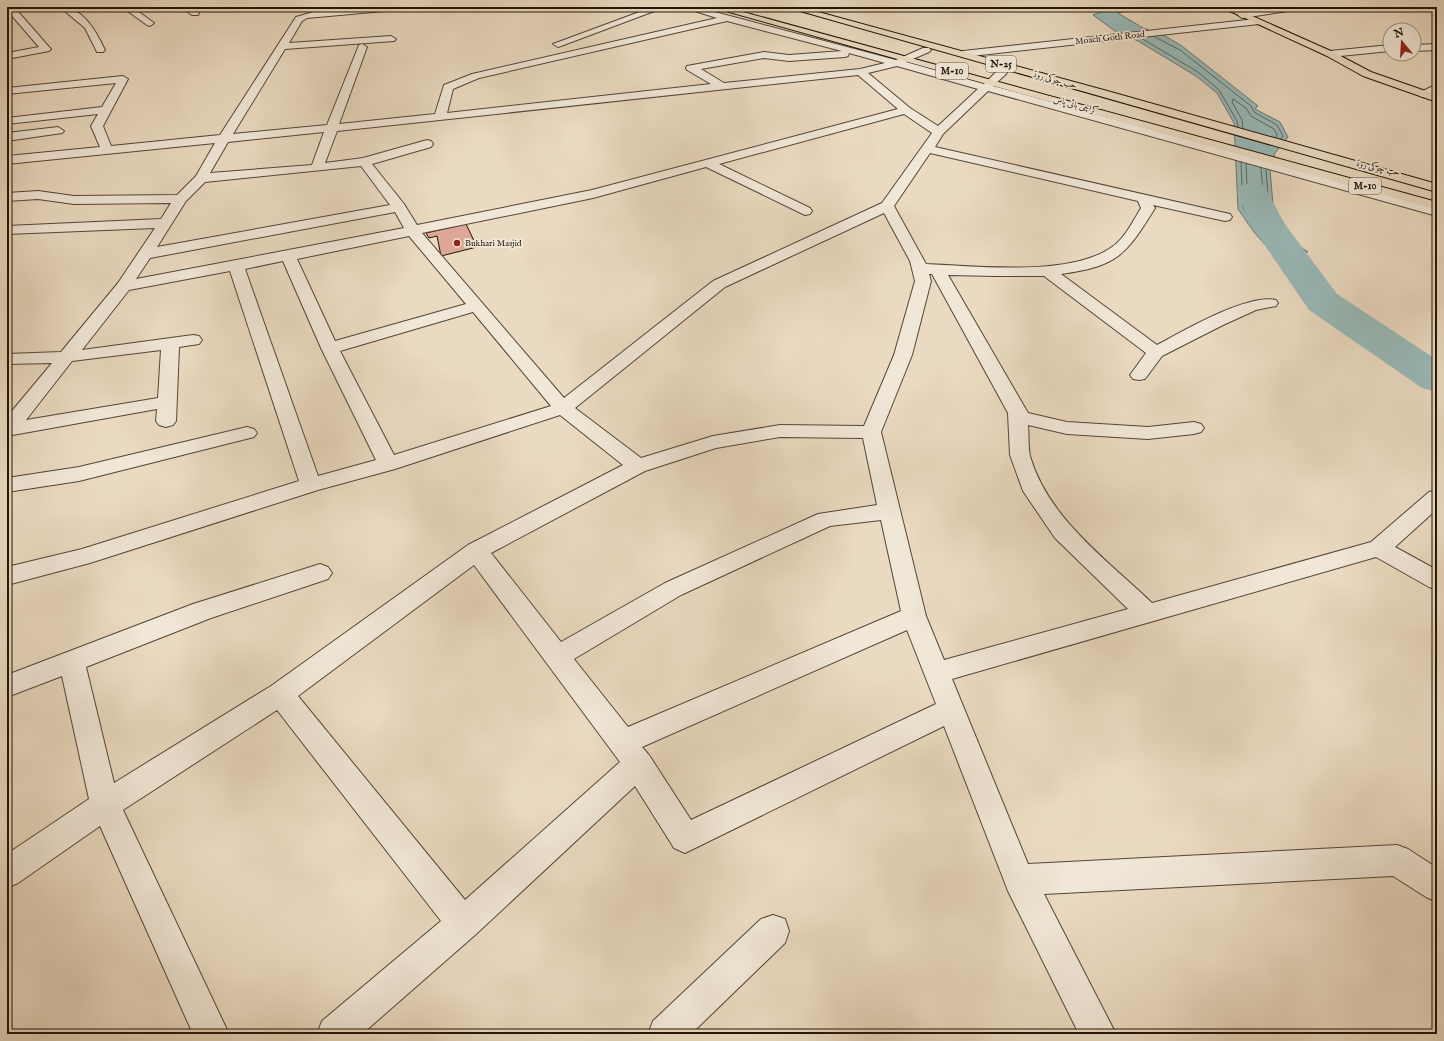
<svg xmlns="http://www.w3.org/2000/svg" width="1444" height="1041" font-family="'IM FELL English',Amiri,serif">
  <style>
    .water { fill: #99bab9; stroke: #697872 }
    .lines { fill: none; stroke-linecap: round; stroke-linejoin: round }
    .shore { stroke: #5c6860; stroke-width: 1 }
    .river { fill: #99bab9; fill-rule: evenodd }
    .building { fill: #dda696; stroke: #201507 }
    .minor-casing { stroke: #524636; stroke-width: 2 }
    .major-casing { stroke: #201507; stroke-width: 2 }
    .highway-casing { stroke: #201507; stroke-width: 2 }
    .minor { fill: #f1e7d7; fill-rule: evenodd }
    .major { fill: #eadac1; fill-rule: evenodd }
    .highway { fill: #eadac1; fill-rule: evenodd }
    .poi-dot { fill: #8f2418; stroke: #f1e7d7; stroke-width: 1.5 }
    .labels { text-anchor: middle; dominant-baseline: central; stroke-width: 3.5; stroke-linejoin: round; paint-order: stroke }
    .far-street-label { font-size: 9px; fill: #201507; stroke: #f1e7d7 }
    .far-poi-label { font-size: 9px; fill: #201507; stroke: #f1e7d7; text-anchor: start }
    .shield { fill: #f1e7d7; stroke: #5f5445; stroke-width: 1 }
    .shield-label { font-size: 10px; font-weight: bold; fill: #201507 }
  </style>
  <rect width="100%" height="100%" fill="#eadac1"/>
  <filter id="stains"><feTurbulence type="fractalNoise" baseFrequency=".005" numOctaves="4"/><feColorMatrix values="0 0 0 0 .2 0 0 0 0 .09 0 0 0 0 .02 0 0 0 .5 -.17"/></filter>
  <radialGradient id="worn" r=".72"><stop offset=".6" stop-color="#630" stop-opacity="0"/><stop offset="1" stop-color="#630" stop-opacity=".3"/></radialGradient>
  <path class="water" d="M1098 7H1120L1127 11 1118 13 1143 28 1165 36 1182 46 1258 106 1255 109 1280 122 1288 137 1275 153 1270 169 1273 205 1295 243 1308 252 1274 255 1254 232 1238 209 1234 123 1217 93 1196 76 1138 41 1115 31 1093 15 1103 11Z"/>
  <g class="lines">
    <path class="shore" d="M1155 37 1180 50 1251 106 1254 112 1277 125 1283 136 1281 139
      M1141 38 1198 72 1219 90 1237 121 1238 127
      M1243 128 1242 120 1232 102 1233 99 1246 108 1251 116 1274 129 1277 135 1276 138
      M1241 162 1243 207 1257 230 1275 250 1292 249 1293 246 1269 206 1266 170
      M1246 164 1248 206 1261 226 1277 245H1283L1285 242 1264 207 1261 168"/>
    <path class="river" d="M1253 183 1264 185 1284 223 1337 294 1437 360V392L1422 388 1309 310 1251 225 1237 192 1242 185Z"/>
  </g>
  <path class="building" d="M466 224 477 247 441 256 437 236 429 238 426 233Z"/>
  <g class="lines">
    <defs>
      <path id="minor" d="M7 7H14L49 47 51 49 49 51 7 59V53L39 47 7 10Z
        M60 7C83 7 96 31 105 50L103 52H97L85 28Z
        M122 7H132L154 23 150 26 147 25Z
        M181 7H191L199 13 198 15H192Z
        M366 7H399L395 10 307 18 302 21 289 43 391 36 396 39 394 41 285 49 233 134 327 125 359 45 362 44 367 47 339 124 435 114 444 85 472 74 717 18 682 7H696L896 60 923 48H929L931 50 929 52 906 62 984 84 998 70H1006L1007 72 1006 74 993 86 1437 208V216L988 91 943 134 935 147 1230 214 1232 217 1230 220 1225 221 1153 205 1155 208C1126 255 1118 266 1061 274L1157 345C1183 331 1248 293 1276 300L1278 303 1276 306 1256 310 1223 325 1162 356 1145 379 1139 380 1133 379 1130 375 1146 353 1044 276H997L948 275 1028 413 1067 422 1148 427 1194 422 1201 424 1204 428 1201 432 1194 434 1148 439 1067 434 1028 425C1029 435 1028 447 1030 456 1048 518 1107 560 1152 603L1371 542 1429 492 1437 490V509L1395 547 1437 570V590L1429 587 1376 557 952 679 1028 864 1397 845 1408 849 1437 868V902L1426 897 1393 876 1044 894 1116 1034H1079L1008 891 944 726 685 853 674 848 635 786 475 935 362 1034H317L322 1021 441 921 277 710 123 810 229 1034H193L100 826 18 883 7 888V854L89 799 62 676 7 697V675L193 604 320 564 328 567 332 573 328 579 211 618 86 667 114 783 271 686 468 545 623 465 560 415 395 469 318 490 90 563 7 585V567L82 549 299 481 230 271 129 290 82 350 193 335 199 336 202 340 199 344 179 347 176 421 173 425 166 427 159 425 156 421 157 409 7 436V417L52 363 7 364V354L61 352 118 283 155 228 7 234V226L161 219 171 203 74 204 38 199 7 201V193L38 191 74 196 177 195 196 176 215 143 7 164V156L100 147 91 126 98 114 7 124V118L102 107 116 83 7 94V88L123 76 128 79 103 126 111 146 220 135 296 17 317 11ZM727 21 842 51 789 55 764 52 687 66 686 68 687 70 711 84 447 113 453 89 479 78ZM849 53 885 63 860 69 724 83 701 69 764 58 789 61 845 57 848 56ZM897 66 978 89 938 126 910 108 868 73ZM858 75 898 109 592 190 417 225 404 204 372 164 431 147 433 144 431 141 427 140 363 158 325 163 337 131ZM904 114 932 133 882 203 713 281 564 398 422 233 593 198 706 167 805 215 810 214 812 211 810 208 719 164ZM324 132 312 165 210 173 228 142ZM930 153 1138 201 1141 208C1133 221 1125 238 1112 247 1070 277 977 266 926 264L894 206ZM361 166 390 205 157 247 186 201 205 182ZM395 212 404 228 136 279 150 258ZM884 213 910 261 915 281 894 355 864 426 780 425 713 436 641 458 575 408 725 287ZM409 236 466 304 335 341 297 259ZM283 261 321 348 376 460 318 476 245 269ZM929 274H932L1008 413 1010 455 1023 491 1055 538 1128 609 944 660 926 616 881 432 912 355 931 281ZM473 312 551 406 394 455 340 351ZM161 350 158 398 26 420 72 361ZM780 437 863 438 877 505 818 514 665 583 561 642 491 553 645 471 716 448ZM881 520 901 611 628 727 574 659 681 595 830 526ZM474 565 620 762 465 900 298 696ZM907 630 936 704 691 820 649 755 642 747Z
        M653 7H665L561 46 558 47 553 44Z
        M1277 7H1298L1294 10 1242 18 1238 15 1242 12Z
        M1256 19 1259 20V24L963 57 958 54 963 51Z
        M1437 44V50L1414 51V45Z
        M1390 45V51L1330 57 1325 54 1330 51Z
        M1437 84V91L1422 97 1417 94Z
        M58 127 64 131 62 133 7 141V133Z
        M247 427 254 429 257 433 254 437 79 481 7 492V478L79 467Z
        M773 915 785 919 789 931 785 943 691 1034H648L653 1021 761 919Z"/>
      <path id="major" d="M1221 7H1232L1333 52 1371 72 1437 95V102L1363 76 1327 56Z"/>
      <path id="highway" d="M711 7H725L1437 202V210Z
        M786 7H800L1111 92 1437 184V192Z"/>
    </defs>
    <use href="#minor" class="minor-casing"/>
    <use href="#major" class="major-casing"/>
    <use href="#highway" class="highway-casing"/>
    <use href="#minor" class="minor"/>
    <use href="#major" class="major"/>
    <use href="#highway" class="highway"/>
  </g>
  <circle class="poi-dot" cx="457" cy="243" r="4"/>
  <g class="labels">
    <g class="far-street-label">
      <text transform="translate(1110 38) rotate(-6)">Moach Goth Road</text>
      <text transform="translate(1055 80) rotate(16)">حب چوکی روڈ</text>
      <text transform="translate(1076 105) rotate(15)">کراچی بائی پاس</text>
      <text transform="translate(1378 168) rotate(13)">حب چوکی روڈ</text>
    </g>
    <g class="far-poi-label">
      <text x="465" y="243">Bukhari Masjid</text>
    </g>
    <g class="shield">
      <rect x="986" y="56" width="30" height="16" rx="3"/>
      <rect x="936" y="63" width="32" height="16" rx="3"/>
      <rect x="1349" y="178" width="32" height="16" rx="3"/>
    </g>
    <g class="shield-label">
      <text x="1001" y="64">N-25</text>
      <text x="952" y="71">M-10</text>
      <text x="1365" y="186">M-10</text>
    </g>
  </g>
  <rect width="1444" height="1041" fill="none" stroke="#eadac1" stroke-width="24"/>
  <rect x="8" y="8" width="1428" height="1025" fill="none" stroke="#201507" stroke-width="2"/>
  <rect x="12" y="12" width="1420" height="1017" fill="none" stroke="#201507"/>
  <g transform="translate(1402 42) rotate(342)"><circle r="19" fill="#f1e7d7" stroke="#9d9384"/>
  <path d="M0-3L7 15L0 10L-7 15Z" fill="#8f2418"/>
  <text y="-6" font-size="11" font-weight="bold" text-anchor="middle" fill="#201507">N</text>
  </g>
  <rect width="100%" height="100%" filter="url(#stains)"/>
  <rect width="100%" height="100%" fill="url(#worn)"/>
</svg>
